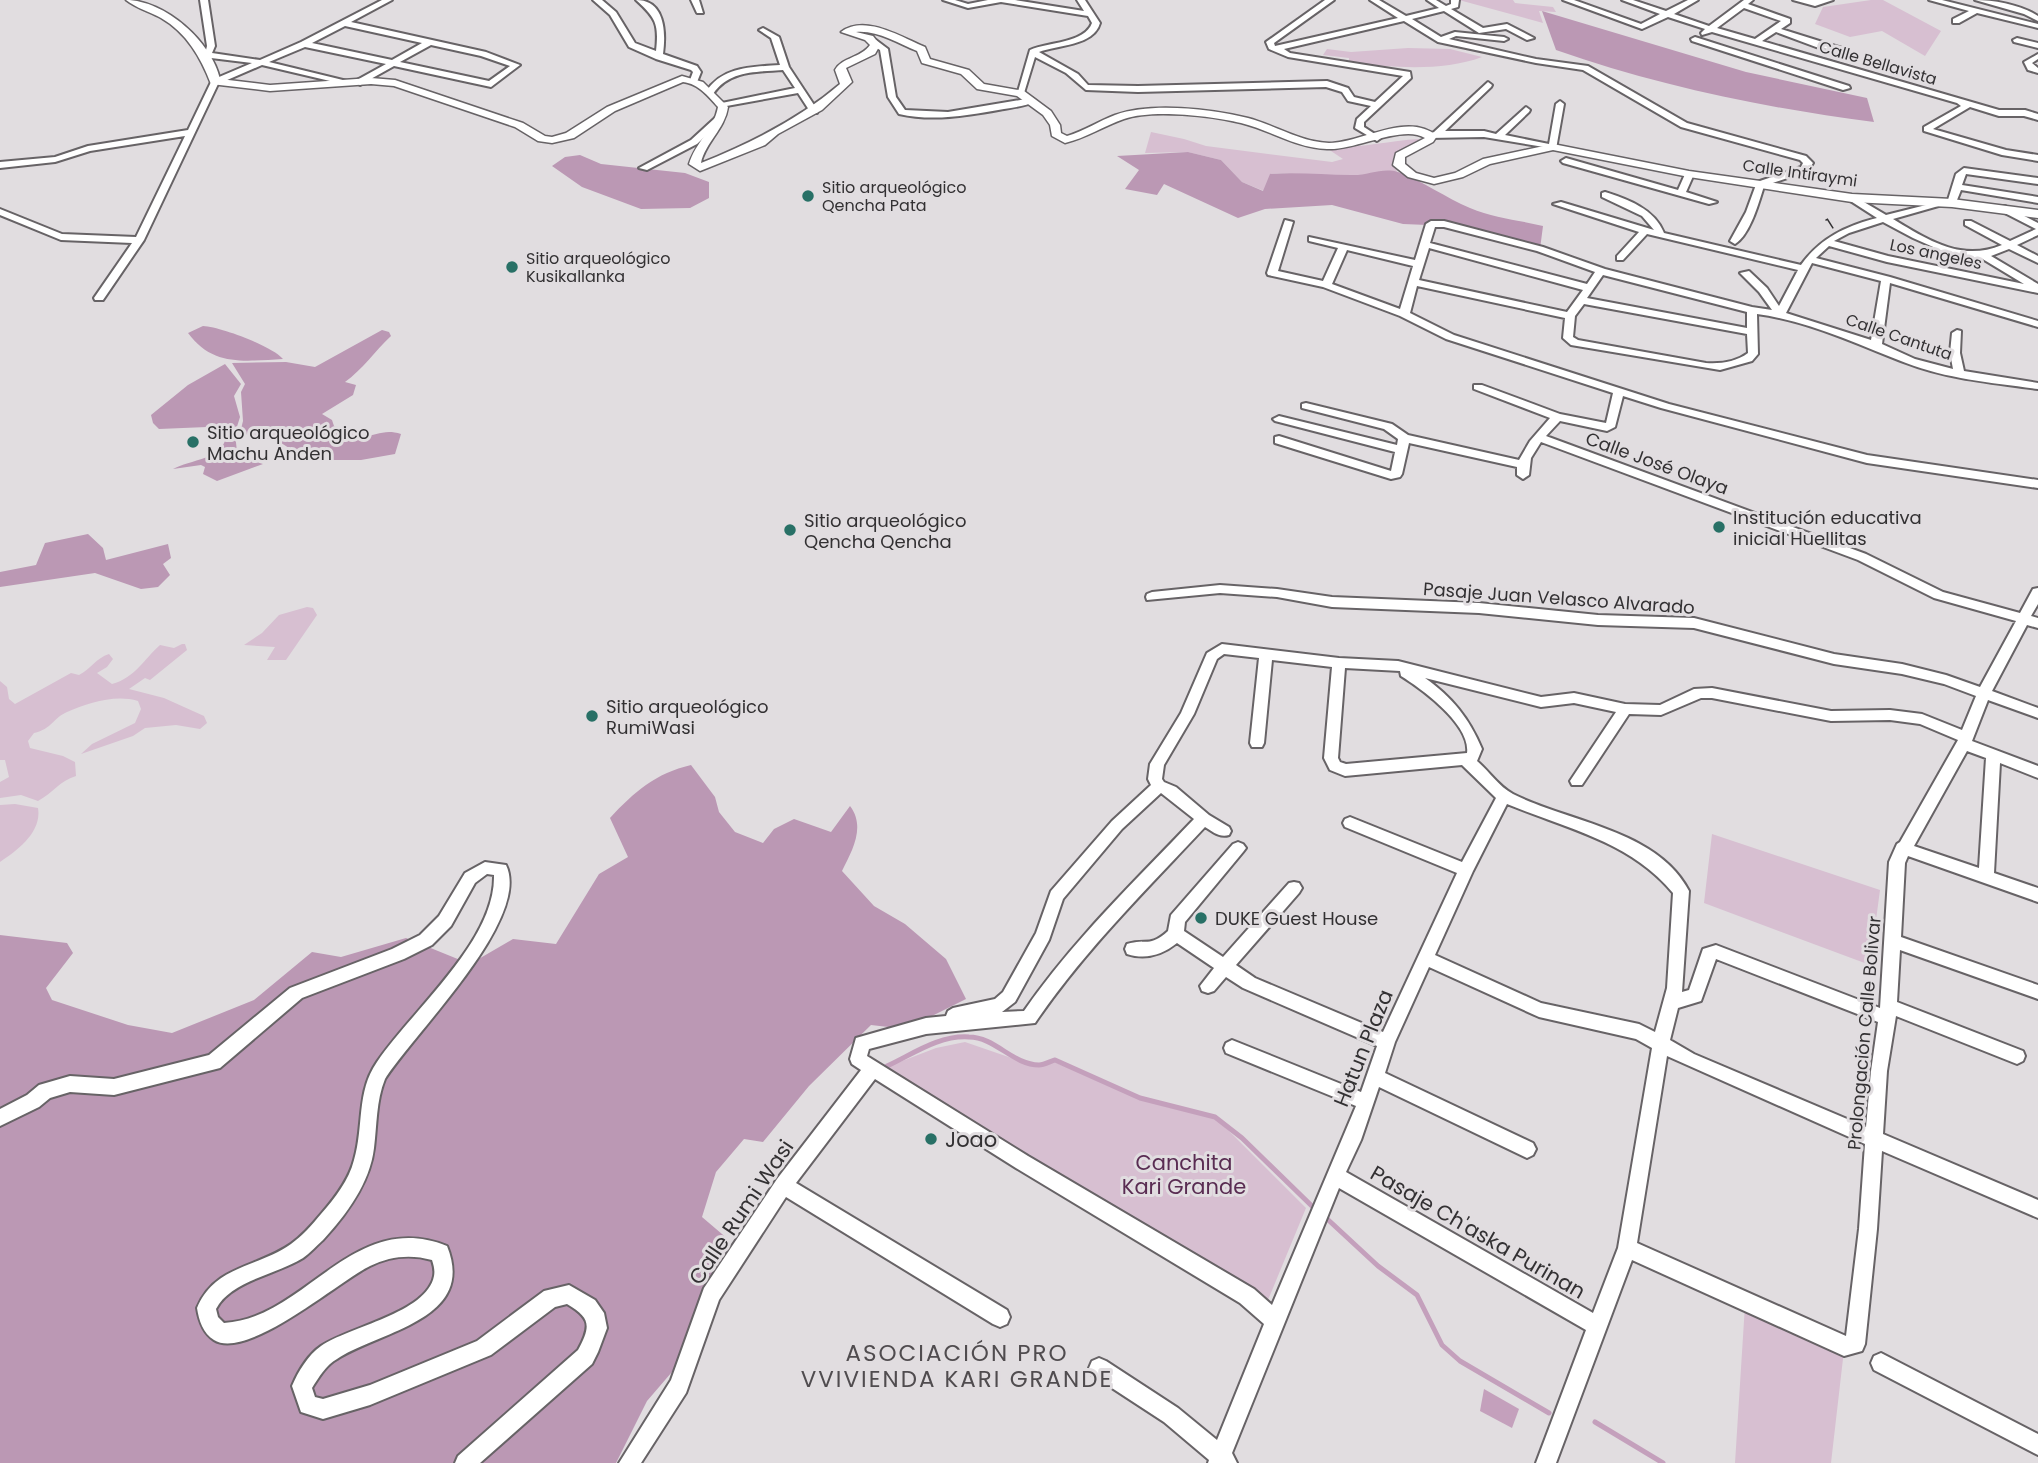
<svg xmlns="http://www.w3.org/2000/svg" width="2038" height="1463" font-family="Poppins,sans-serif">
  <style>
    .green { fill: #d7bfd1 }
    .forest { fill: #bb98b4 }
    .water { fill: #c4a0bc }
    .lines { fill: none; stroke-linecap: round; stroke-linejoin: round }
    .stream { stroke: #c4a0bc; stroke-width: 5 }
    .minor-casing { stroke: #676366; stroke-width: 4 }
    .major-casing { stroke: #676366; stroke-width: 3 }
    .minor { fill: #fff; fill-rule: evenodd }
    .major { fill: #fff; fill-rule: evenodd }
    .poi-dot { fill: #287066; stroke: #e1dde0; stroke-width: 2.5 }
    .labels { text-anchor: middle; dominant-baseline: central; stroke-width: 6; stroke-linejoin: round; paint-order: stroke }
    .far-street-label { font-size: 16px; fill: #333133; stroke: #e1dde0 }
    .far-poi-label { font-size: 16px; fill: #333133; stroke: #e1dde0; text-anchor: start }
    .poi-label { font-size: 18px; fill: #333133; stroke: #e1dde0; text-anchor: start }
    .street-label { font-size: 18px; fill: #333133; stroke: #e1dde0 }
    .near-street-label { font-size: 21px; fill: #333133; stroke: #e1dde0 }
    .near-poi-label { font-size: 21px; fill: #333133; stroke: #e1dde0; text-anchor: start }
    .near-park-label { font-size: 21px; fill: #592c52; stroke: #e1dde0 }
    .near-neighbourhood-label { font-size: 23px; letter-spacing: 2px; fill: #504c4f; stroke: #e1dde0 }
  </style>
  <rect width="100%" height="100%" fill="#e1dde0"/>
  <path class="green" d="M1459 0H1513L1515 3 1553 7 1556 12 1539 11 1543 23Z
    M1871 0H1883L1941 31 1925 56 1882 31 1850 37 1815 24 1823 7Z
    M1408 48 1450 49 1482 57C1442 72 1392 67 1349 63V58L1323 55 1327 49 1351 52Z
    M1151 132 1184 139 1206 146 1332 162 1343 159 1325 147C1356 149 1387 141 1419 139L1416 144 1393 157 1397 172C1381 170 1369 175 1354 176 1326 177 1299 172 1271 174L1264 191 1242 182 1221 160 1188 152 1145 153Z
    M307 607 313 608 317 615 286 660H267L275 647 244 645 262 633 279 615Z
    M182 644H185L187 650 150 680 145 678 129 689 164 698 204 716 207 723 200 729 176 725 145 728 133 736 81 754 92 744 135 723 141 709 138 701C115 694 88 703 67 712 53 718 52 729 34 733L28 741 30 748 63 756 75 762 76 776C59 781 53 793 38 801L21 795 0 798V782L9 777 5 760H0V681L7 687 9 699 15 704 71 673 79 675C91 669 96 658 109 654L113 659 107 667 97 673 112 684C135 678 144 659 160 645L174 648Z
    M15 804 38 808C42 832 18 850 0 862V805Z
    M1712 834 1880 890 1870 965 1704 903Z
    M965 1042 1038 1067 1051 1061 1167 1107 1217 1119 1306 1208 1268 1300 884 1068 936 1048Z
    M1745 1305 1844 1350 1831 1463H1735Z"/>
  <path class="forest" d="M1542 11 1746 72 1867 98 1874 122C1765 108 1659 86 1556 50Z
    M1188 152 1221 160 1242 182 1263 191 1270 174C1298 172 1324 175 1351 175 1367 176 1382 167 1398 172 1423 181 1446 198 1470 208 1494 218 1518 220 1543 226L1540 249 1452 226 1403 224 1332 205 1265 209 1238 218 1164 184 1157 195 1125 189 1139 170 1117 156Z
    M580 155 601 164 685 173 709 182V198L690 208 641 209 582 187 552 166 565 157Z
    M203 326C221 327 272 346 283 359 245 361 213 367 188 333Z
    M382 330 389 332 391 336C375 351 362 370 345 382L356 385 353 395 322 414 332 420 334 426C344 427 351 435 361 436 376 437 383 428 401 434L395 454 361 460H325L289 448 278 441 240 433 243 421 241 392 245 384 232 363 286 362 315 367Z
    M225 364 241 384 234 396 240 417 235 433 237 452 241 457 263 464 217 481 203 474 205 467 201 465 173 469C189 460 225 459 226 435L207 427 159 429 153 423 151 415 188 385Z
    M88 534 103 548 106 560 168 544 171 558 163 564 170 575 158 587 141 589 95 573 0 587V572L36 565 45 543Z
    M691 765 715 797 719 812 735 832 763 843 774 829 794 819 831 832 850 806C866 827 852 851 842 871L874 906 905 924 946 959 966 999 906 1029 871 1025 809 1086 763 1142 744 1139 716 1172 702 1217 729 1240 690 1351 647 1401 616 1463H0V935L67 943 73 953 46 988 52 1000 128 1025 172 1033 254 1000 312 952 341 957 406 938 470 964 513 939 556 944 599 874 628 857 610 818C634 792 656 773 691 765Z"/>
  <path class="water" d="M1484 1389 1519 1409 1512 1428 1480 1411Z"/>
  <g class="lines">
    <path class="stream" d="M887 1066C913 1054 939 1035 969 1037 995 1037 1013 1065 1039 1065 1044 1065 1051 1061 1055 1060L1140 1098 1215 1117 1242 1138 1317 1211
      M1324 1216 1378 1266 1417 1295 1442 1345 1460 1361 1549 1413
      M1595 1422 1663 1463"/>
    <defs>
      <path id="minor" d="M200 0H208L215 46 212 53 260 60 301 42 382 0H392L351 22 486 52 520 65 491 87 394 66 360 85 356 82 357 80 386 64 305 47 269 62 347 81V85L262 65 218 84 144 240 103 300H95L94 298 132 243 61 240 0 215V209L62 234 136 237 185 136 90 151 55 162 0 168V162L55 157 88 146 188 130 212 80 252 63 211 58 209 62H203L207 46ZM345 26 422 43 392 60 312 43ZM431 45 481 56 510 66 489 81 400 62Z
        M593 0H602L616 12 635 43 656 51C659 24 656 18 636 0 665 0 666 32 663 54L697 66 701 72 697 82 690 80 693 72 691 70 656 59 629 47 610 15Z
        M691 0H699L703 13H697Z
        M943 0H955L968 4 988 0H1015L1084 11 1077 0H1085L1100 23C1094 46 1057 45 1039 52L1078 74 1088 85 1138 86 1327 81 1348 88 1354 97 1375 102 1403 76 1288 57 1269 49 1266 42 1325 0H1334L1274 43 1275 46 1398 18 1370 0H1379L1406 16 1439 8 1427 0H1436L1446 6 1451 4V0H1459L1458 7 1451 9 1483 28 1507 24 1534 38 1527 40 1506 29 1479 33 1444 11 1412 19 1441 37 1455 32 1504 37 1508 39 1504 41 1456 36 1449 39 1536 59 1588 66 1687 123 1806 156 1813 163 1808 171 1764 186C1759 202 1750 235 1735 244L1730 241 1746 212 1757 182 1801 167 1803 163 1800 160 1681 127 1583 70 1536 63 1438 42 1404 21 1284 49 1290 53 1410 72 1411 78 1364 122V127L1381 138 1377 141 1355 128 1357 119 1371 106 1348 101 1342 92 1326 87 1138 92 1086 90 1066 73 1035 57 1024 93 1017 95 1030 50C1048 42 1085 43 1092 23L1088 16 1001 2 968 8Z
        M1563 0H1574L1641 24 1660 14 1622 0H1633L1666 11 1688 0H1698L1674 14 1709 26 1744 0H1753L1748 4 1790 19V23L1781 29 1848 50 1844 52 1816 47 1776 32 1762 41 1999 110H2025L2038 114V120L2024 116H1999L1970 107 1933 129 2006 150 2038 155V161L2002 155 1924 131V127L1961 106 1957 103 1712 32 1702 35 1701 33 1705 29 1668 17 1642 29ZM1744 8 1781 21 1755 39 1717 28Z
        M1793 0H1833L1815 6Z
        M1929 0H1942L2038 24V28L1977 13 1959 23H1953V19L1969 11Z
        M1975 0C1995 0 2021 5 2038 16V21L2024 14Z
        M763 28 779 37 789 67 818 111 817 113H811L798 93 721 107 717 104 795 88 783 70C757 72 729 70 713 94L706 92C722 66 753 67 780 65L771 38 759 30Z
        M1695 37 1849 86 1850 88 1843 90 1692 41 1691 39Z
        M2017 38 2038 43V48L2014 42 2013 40Z
        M870 40H876L888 49 896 97 905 110 948 112 1032 98 1036 101C1027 106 1015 107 1004 109 970 115 934 122 899 114L888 97 880 50 870 44Z
        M2038 54V59L2032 63 2038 68V73L2028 70 2024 62Z
        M1488 82 1492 85 1491 87 1445 131H1484L1496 134 1526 107 1530 110 1529 112 1505 135 1549 144 1556 104 1560 101 1564 104 1556 149 1484 137 1429 138V134L1434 132Z
        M715 118 722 120 697 144 647 170 639 168 691 140Z
        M1566 158 1678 190 1686 172H1692L1694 174 1686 192 1717 202 1709 204 1563 163 1561 161Z
        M1964 168 2038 178V184L1966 174 1962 185 2038 197V203L1961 190 1955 205H1949L1947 203 1956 174Z
        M1605 192C1627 199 1655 209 1664 233L1801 265C1820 238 1846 226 1877 218L1849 200V196L1852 195 1886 215 1942 201V205L1893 219C1928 240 1961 262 2002 245L1965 225V221H1971L2010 241 2036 229 1999 210V206H2005L2038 223V235L2017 245 2038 256V263L2009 249 1991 256 2038 284V293L1887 262 1829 246 1816 258 1890 277 2038 321V327L1890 283 1882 344 1915 359 1953 369 1950 353 1952 333 1957 330 1961 331 1960 353 1964 371 2038 383V389C1994 383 1947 379 1906 363 1857 344 1809 321 1757 314L1758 354 1752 361 1720 370 1571 345 1563 338 1565 318 1417 286 1410 313 1454 335 1669 404 1867 455 2038 480V488L1867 463 1661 408 1623 396 1615 427 1607 431 1560 421 1546 436 1866 554 1943 592 2020 613 2033 589 2038 588V604L2031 616 2038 618V628L2027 625 1992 691 2038 708V718L1988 700 1972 741 2038 766V778L2000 763 1994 873 2038 888V902L1908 856 1905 863 1901 937 2038 985V999L1900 950 1897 1002 2023 1051 2025 1056 2023 1061 2017 1064 1896 1016 1887 1071 1883 1134 2038 1200V1218L1882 1151 1877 1229 1865 1344 1862 1351 1844 1356 1632 1260 1556 1463H1536L1586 1330 1339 1188 1232 1453 1237 1463H1208L1209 1460 1164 1422 1092 1375 1089 1368 1092 1361 1099 1358 1106 1361 1178 1408 1217 1440 1264 1324 1240 1303 1016 1168 875 1079 796 1183 1007 1310 1010 1317 1007 1324 1000 1327 993 1324 786 1197 719 1300 686 1393 641 1463H619L671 1380 704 1288 777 1179 861 1070 852 1064 850 1059 856 1038 926 1018 946 1016 948 1011 953 1008 995 999 1003 992 1036 933 1051 891 1112 821 1151 785 1148 779 1150 764 1181 713 1207 653 1222 644 1339 658 1398 661 1541 697 1574 693 1625 704 1660 705 1694 689 1712 688 1831 711 1890 710 1922 714 1962 730 1976 696 1944 684 1902 674 1834 664 1694 628 1598 625 1479 613 1332 607 1277 597 1220 593 1147 600 1146 597 1147 594 1152 592 1220 585 1277 589 1332 597 1479 603 1598 615 1694 618 1834 654 1902 664 1946 675 1980 687 2016 621 1934 598 1858 560 1541 442 1531 458 1529 475 1523 479 1517 475V467L1409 443 1402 474 1400 477 1391 479 1275 443V437L1279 436 1391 471 1395 452 1275 421 1273 419 1279 416 1397 445 1398 439 1384 429 1302 408V404L1306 403 1392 424 1408 435 1519 460 1530 441 1550 418 1474 389V385H1482L1560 414 1606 423 1613 393 1446 339 1400 316 1323 287 1268 275 1267 273 1285 220 1293 222 1278 271 1323 281 1338 248 1309 241V237L1415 260 1426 224 1431 221H1444L1543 247 1605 269 1752 307 1772 310 1759 292 1740 273 1749 271 1767 288 1779 306 1798 270 1647 234 1623 260H1617V256L1639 232 1553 204 1561 202 1654 230 1642 216 1602 197V193ZM1883 222 1913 238 1949 254 1969 259 1981 258 2024 284 1888 256 1834 241 1849 233ZM1435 227H1444L1537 251 1595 272 1587 284 1430 243ZM1429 248 1583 290 1567 312 1419 280ZM1347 250 1413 266 1400 309 1332 284ZM1812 263 1881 281 1871 340 1786 313ZM1603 275 1747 312V328L1587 298ZM1584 304 1747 334 1748 353C1736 362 1720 364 1706 363L1578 340 1573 337 1575 316ZM1224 654 1259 658 1250 743 1252 747H1262L1264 743 1272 660 1332 667 1324 758 1330 770 1345 776 1462 765 1496 798 1462 862 1350 817 1345 819 1343 823 1345 827 1457 873 1383 1032 1255 978 1236 965 1299 893 1302 888 1299 883 1294 882 1289 883 1223 957 1184 931 1185 922 1243 852 1246 848 1243 844 1238 842 1233 844 1171 915 1168 931C1149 948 1147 938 1127 944L1125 949 1127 954C1146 960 1162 955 1177 943L1214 968 1200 986 1202 991 1208 993 1214 991 1226 977 1243 988 1377 1046 1361 1092 1232 1040 1226 1043 1224 1048 1226 1053 1356 1106 1272 1305 1254 1289 1028 1156 867 1056 869 1049 926 1034 1035 1023C1084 951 1146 890 1205 827 1213 832 1220 838 1229 835L1231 831 1229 827 1209 815 1176 787 1164 782 1162 779 1164 765 1194 714 1217 659ZM1345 668 1400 671 1401 676C1422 689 1471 725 1467 753L1346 764 1340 762 1338 758ZM1425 678 1541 707 1574 703 1616 712 1570 781 1572 785H1582L1629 714 1661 715 1701 698H1712L1831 721 1890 720 1920 724 1958 740 1900 842 1897 844 1889 862 1880 1008 1716 945 1703 949 1689 990 1682 992 1689 891C1658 830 1568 822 1513 794 1498 786 1489 771 1477 761L1482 749C1469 718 1452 697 1425 678ZM1967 751 1986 758 1979 868 1914 846ZM1161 793 1194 819C1135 881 1073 940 1024 1011L1002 1012 1015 1002 1049 940 1063 899 1122 829ZM1507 804C1567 829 1630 841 1673 893L1667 988 1655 1032 1639 1024 1541 1003 1435 955 1473 871ZM1716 959 1878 1022 1871 1071 1866 1127 1694 1054 1670 1040 1678 1008 1701 1001ZM1429 967 1539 1017 1636 1039 1652 1048 1618 1248 1593 1313 1346 1172 1361 1140 1379 1087 1527 1158 1533 1155 1536 1149 1533 1143 1385 1073 1395 1042ZM1667 1056 1865 1144 1859 1229 1846 1336 1637 1243Z
        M485 862 506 865C532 919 413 1034 385 1079 376 1101 377 1125 374 1148 370 1183 346 1215 323 1240 316 1246 310 1253 303 1258 278 1274 230 1281 216 1309L218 1317 224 1323C305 1319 353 1208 447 1246 477 1320 380 1331 337 1359 326 1365 319 1377 312 1388L315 1397 323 1399 370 1385 477 1341 544 1291 569 1285 595 1300 604 1313 607 1328 598 1352 592 1364 480 1463H455L458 1456 578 1350C591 1326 591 1318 567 1304L555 1307 491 1355 370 1405 323 1419 301 1412 292 1386C298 1372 308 1355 321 1346 348 1327 427 1313 434 1276 435 1271 434 1266 432 1260 411 1254 390 1256 370 1266 339 1281 247 1361 214 1340 203 1333 199 1321 197 1308 215 1265 257 1268 291 1244 302 1236 312 1225 321 1214 335 1198 349 1180 354 1160 364 1127 356 1092 377 1062 412 1010 496 941 494 875L487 874 475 883 451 926 432 945 404 959 302 998 220 1068 114 1095 70 1092 50 1098 39 1107 0 1126V1109L27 1095 39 1085 70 1076 114 1079 209 1055 290 988 392 949 420 935 439 916 465 873Z
        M1881 1353 2038 1434V1455L1874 1370 1871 1363 1874 1356Z"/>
      <path id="major" d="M126 0C165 0 212 42 220 79L270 85 371 78 395 80 523 123 545 136 552 137 566 133 607 107 682 76 703 82 728 107C725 129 705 143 701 163 751 143 799 119 840 84L835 70C842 57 861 58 870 45L865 40 841 32C865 14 901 37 925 47L930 59 969 70 984 84 1024 91 1051 111 1060 125 1061 133 1067 136C1084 131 1099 121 1115 115 1151 102 1211 109 1248 118 1275 125 1300 142 1329 143 1361 143 1408 111 1437 136L1433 142 1405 157V164L1416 173 1434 178 1455 173 1483 159 1553 144 1689 171 1852 194 1952 199 2038 210V218L1952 207 1852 202 1689 177 1553 150 1490 164 1463 177 1434 184 1408 177 1393 165 1396 153 1425 138C1403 124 1354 151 1327 149 1296 148 1270 130 1241 123 1211 116 1153 109 1124 119 1104 126 1086 138 1065 143L1052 136 1050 125 1043 115 1017 96 977 89 961 74 922 63 917 51C897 43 877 30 856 32L873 36 880 45 875 54 846 68 852 82 822 110 778 134 765 145 700 171 689 164C695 143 714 129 718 107 708 96 699 84 683 82L615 111 574 138 552 143 538 141 515 127 394 86 371 84 270 91 211 84C201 58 187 33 161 18 150 12 136 8 126 0Z"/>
    </defs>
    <use href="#minor" class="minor-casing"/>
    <use href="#major" class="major-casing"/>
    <use href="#minor" class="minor"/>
    <use href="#major" class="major"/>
  </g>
  <g class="poi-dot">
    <circle cx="808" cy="196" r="7"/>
    <circle cx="512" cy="267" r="7"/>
    <circle cx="193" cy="442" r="7"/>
    <circle cx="1719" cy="527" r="7"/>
    <circle cx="790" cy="530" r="7"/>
    <circle cx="592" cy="716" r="7"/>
    <circle cx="1201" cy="918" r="7"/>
    <circle cx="931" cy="1139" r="7"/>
  </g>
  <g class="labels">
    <g class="far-street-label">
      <text transform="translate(1878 63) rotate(16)">Calle Bellavista</text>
      <text transform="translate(1800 173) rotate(8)">Calle Intiraymi</text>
      <text transform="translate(1830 224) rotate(-32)">1</text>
      <text transform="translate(1936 254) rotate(12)">Los angeles</text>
      <text transform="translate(1899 337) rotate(19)">Calle Cantuta</text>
    </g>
    <g class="far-poi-label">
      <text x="822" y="187">Sitio arqueológico<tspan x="822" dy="18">Qencha Pata</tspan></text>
      <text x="526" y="258">Sitio arqueológico<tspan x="526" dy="18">Kusikallanka</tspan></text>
    </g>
    <g class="poi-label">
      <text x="207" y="432">Sitio arqueológico<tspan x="207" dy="21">Machu Anden</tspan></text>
      <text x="1733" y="517">Institución educativa<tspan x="1733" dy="21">inicial Huellitas</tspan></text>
      <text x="804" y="520">Sitio arqueológico<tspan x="804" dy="21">Qencha Qencha</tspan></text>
      <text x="606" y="706">Sitio arqueológico<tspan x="606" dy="21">RumiWasi</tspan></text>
      <text x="1215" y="918">DUKE Guest House</text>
    </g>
    <g class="street-label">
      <text transform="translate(1657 463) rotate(20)">Calle José Olaya</text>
      <text transform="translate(1559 598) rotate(4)">Pasaje Juan Velasco Alvarado</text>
      <text transform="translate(1864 1033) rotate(-85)">Prolongación Calle Bolivar</text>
    </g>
    <g class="near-street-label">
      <text transform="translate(1363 1048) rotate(-68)">Hatun Plaza</text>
      <text transform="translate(741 1212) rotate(-56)">Calle Rumi Wasi</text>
      <text transform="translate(1478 1232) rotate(30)">Pasaje Ch'aska Purinan</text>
    </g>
    <g class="near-poi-label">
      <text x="945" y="1139">Joao</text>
    </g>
    <g class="near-park-label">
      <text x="1184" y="1162">Canchita<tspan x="1184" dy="24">Kari Grande</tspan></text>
    </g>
    <g class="near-neighbourhood-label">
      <text x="957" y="1353">ASOCIACIÓN PRO<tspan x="957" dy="26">VVIVIENDA KARI GRANDE</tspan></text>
    </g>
  </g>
</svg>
